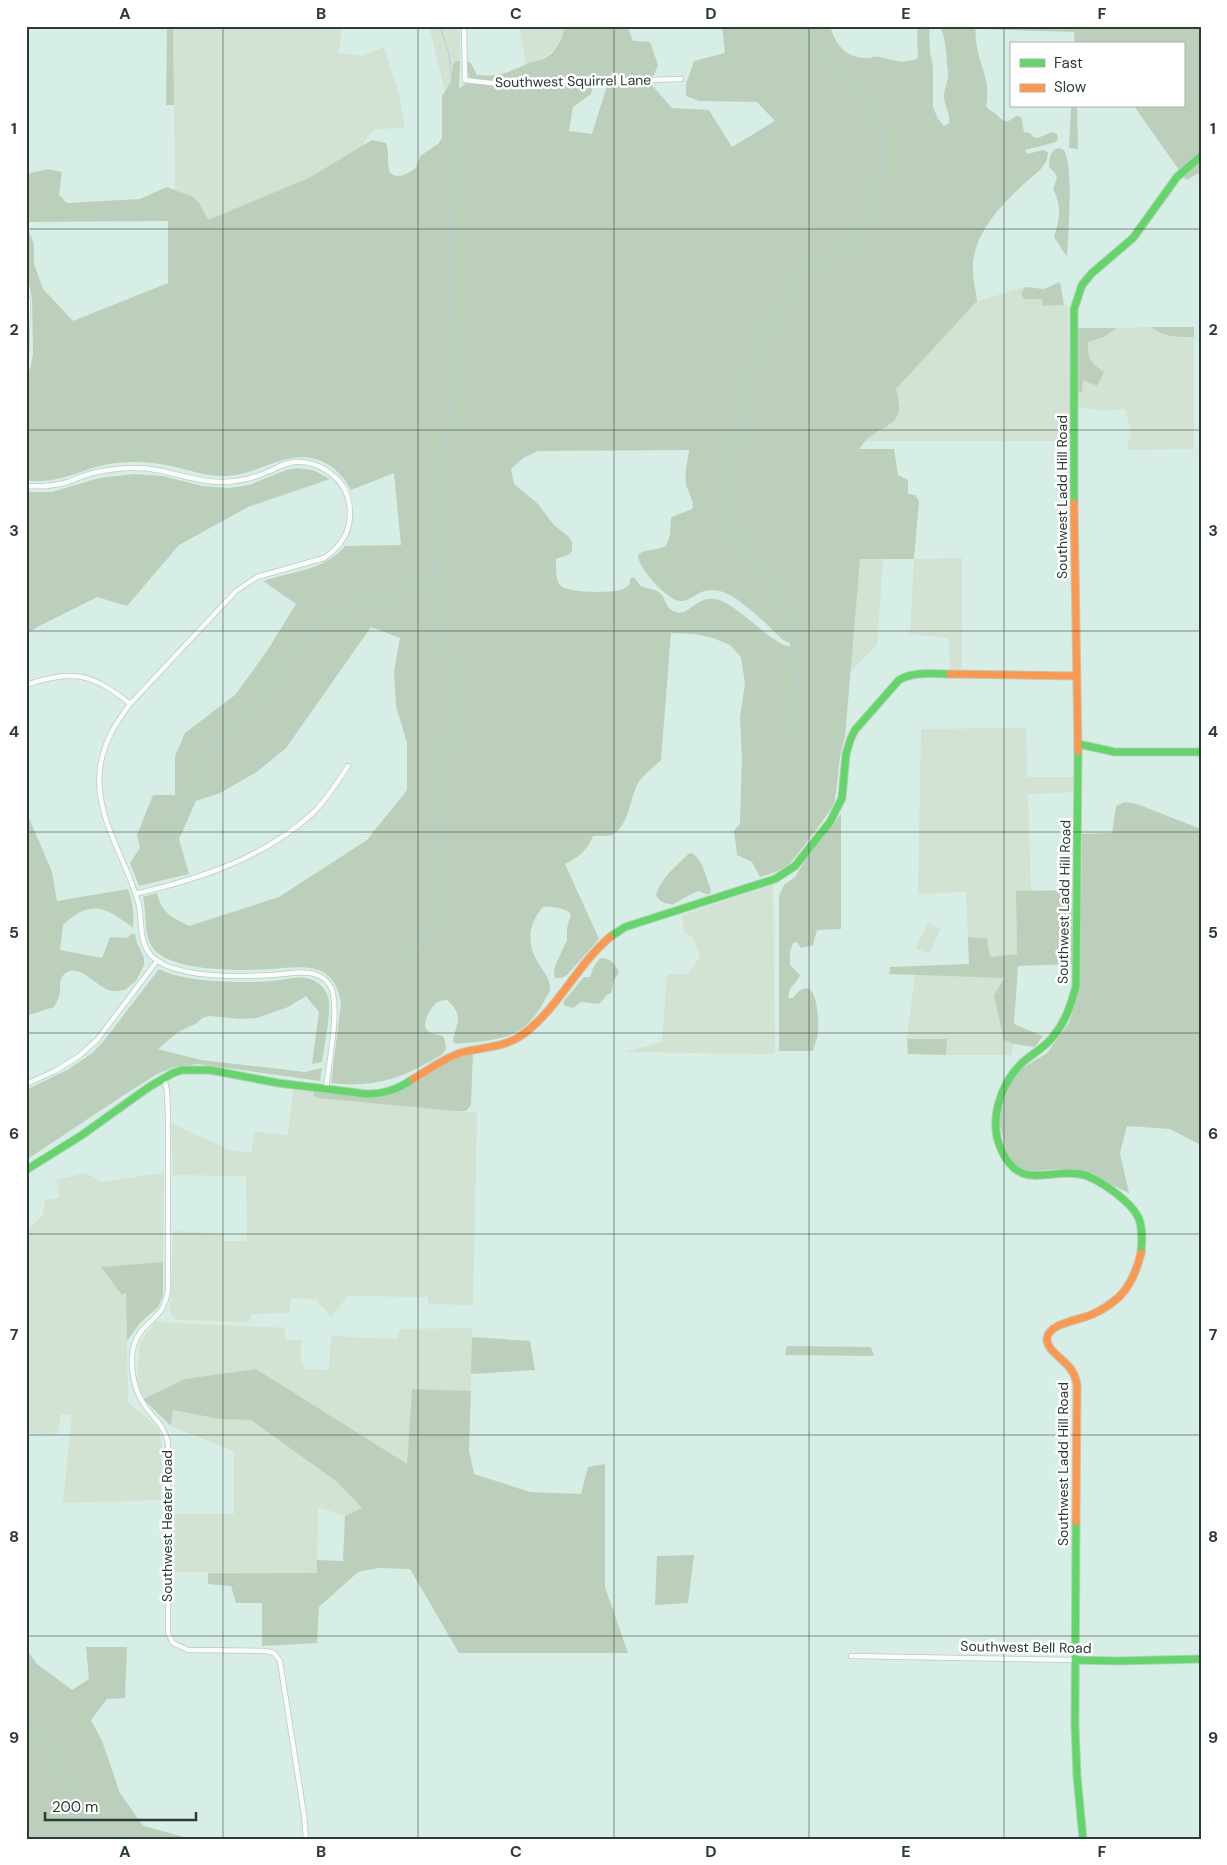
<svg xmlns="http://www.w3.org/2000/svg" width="1227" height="1865" font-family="'DM Sans',sans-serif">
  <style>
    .green { fill: #d2e2d3 }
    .forest { fill: #bccfba; fill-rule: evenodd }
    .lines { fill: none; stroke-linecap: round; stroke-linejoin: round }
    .stream { stroke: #afd3d9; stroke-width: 1 }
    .street-casing { stroke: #b9cbc5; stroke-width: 6 }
    .fast-casing { stroke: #b9cbc5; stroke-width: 9 }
    .slow-casing { stroke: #b9cbc5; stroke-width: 9 }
    .street { stroke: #f9fcfb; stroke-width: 4.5 }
    .fast { stroke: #63d668; stroke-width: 7 }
    .slow { stroke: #ff974d; stroke-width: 7 }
    .grid { fill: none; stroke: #2b3b36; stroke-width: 1; stroke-opacity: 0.55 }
    .labels { text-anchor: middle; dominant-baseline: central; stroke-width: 5; stroke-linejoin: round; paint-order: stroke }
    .street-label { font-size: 14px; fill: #2b3b36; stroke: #fff }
    .neatline { fill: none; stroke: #2b3b36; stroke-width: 2 }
    .grid-label { font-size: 16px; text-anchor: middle; font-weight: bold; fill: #2b3b36 }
  </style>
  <rect width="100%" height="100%" fill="#d7eee6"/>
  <path class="green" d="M173 26H343L338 53 363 56 384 47 399 95 405 128 374 129 363 144 364 146 309 178 208 221C196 199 198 199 175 190Z
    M429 26H460V61H456L453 64 451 82 445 91Z
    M519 26H566C555 53 553 54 526 65Z
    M1025 287 1021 293 1042 299 1044 306 1068 305 1070 441H866L871 435 881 431 900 403 896 389 977 301Z
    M1151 327C1166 338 1176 337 1194 337V449L1127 450 1131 432 1125 409 1099 411 1077 406V392L1082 391 1083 380 1092 363 1088 357V342L1104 337 1117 328Z
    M962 558V669H950L949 638 910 634 914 559Z
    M860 559H883L877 645 850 672Z
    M1026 728 1027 777H1073V791L1065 793 1028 794 1031 891H1016L1017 954 990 957 987 938 968 937 966 892 918 894 921 729Z
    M773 885 775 1052 772 1054 624 1052 662 1042 667 974H688L700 956 692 936 684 933 682 915Z
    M928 923 941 929 929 954 916 948Z
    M915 975 1005 978 1004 1040 1013 1044 1012 1055H946V1039H907Z
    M293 1089 313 1091 315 1096 477 1113 473 1305 428 1304V1297L348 1296 331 1317 316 1300 291 1298 289 1313 252 1314 249 1322 176 1320 170 1312 173 1231 223 1234 224 1241H247L246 1176 173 1175 171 1123 229 1150 251 1153 255 1132 288 1135Z
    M86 1173 101 1182 164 1173 163 1262 102 1268 123 1295 126 1293 128 1402 159 1429 162 1447 161 1500 63 1503 72 1415 61 1414 57 1435 26 1433V1365L28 1364 26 1362V1232L43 1215 45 1200 60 1198 56 1180Z
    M155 1322 285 1328V1340H301V1363L304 1364V1369L329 1370 331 1336 397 1339 400 1329 472 1328 471 1391 412 1389 407 1465 256 1369 185 1379 143 1399 137 1379 140 1341Z
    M173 1410 219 1419 251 1420 336 1481 362 1508 345 1516 318 1507 317 1573 170 1572 171 1514H234V1451L171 1426Z"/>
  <path class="forest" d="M167 26H173L174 105H166Z
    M566 26H830C836 46 847 59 869 58 873 57 876 56 880 57 895 60 903 65 918 58L917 32 920 26H929L930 53 933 66V107L938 119 944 126 949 123C951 114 944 106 944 96 944 88 949 80 948 73 946 57 947 42 940 26H975C976 33 975 40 977 47 981 70 991 82 986 106 989 110 992 111 996 114 1005 123 1006 124 1016 116L1021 117 1024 132 1030 133 1033 137 1038 138 1052 132 1057 134 1058 139 1056 142 1025 150 1027 154 1043 150 1048 152 1047 160 1041 169C1012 194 971 229 973 271 973 281 976 291 977 301L896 389C905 419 895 421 872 435 867 438 863 444 859 449H894L898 475 908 480V494L915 495 919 501 914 559H860L845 738C837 759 839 782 834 803 832 810 795 859 788 865 781 871 770 874 760 877L752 862 737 855 734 831 740 824 742 757 740 717 745 683 741 657 730 645 713 638 696 634 671 633 661 760C654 767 643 775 638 783 629 799 631 820 615 833 609 838 600 834 593 836 587 851 579 857 565 864L599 939 567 975 561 978H555L554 973 555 966 567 940V928L571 914C566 908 551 906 543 907 530 921 526 941 536 959 541 969 552 979 550 991 544 1001 539 1012 531 1020 513 1042 481 1041 455 1044L453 1041C456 1023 465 1016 447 1000 443 1000 439 1001 436 1003 431 1007 420 1025 428 1031 431 1034 439 1035 443 1036 451 1053 441 1055 429 1062 399 1080 366 1088 331 1083L341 1003C334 960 302 967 270 969 242 971 170 972 153 948 143 934 147 913 143 897L157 893C162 913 171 917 189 926L279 897 367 840 407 790V743L396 706 394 671 400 638 371 627 286 748 258 771 220 793 196 801 179 839 189 874 139 886 130 863 140 848 137 835 153 795H175V756L185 733 235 695 267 651 296 604 263 581C292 571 324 571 345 546L401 545 394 473 351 490C343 475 331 463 315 459 283 451 258 475 227 476 207 477 190 470 171 466 153 462 134 461 115 463 84 467 58 486 26 480V377L31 366 33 353 32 299 26 269V224L34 244V264L43 289 73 321 168 283V221L26 222V174L48 169 62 172 59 195 67 203 140 199 167 187 193 197 199 203 208 220 309 178 372 140 386 143C389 150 387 164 390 173 399 180 408 173 416 168L420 156 438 144 442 138V96L451 82 453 64 456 61H460L459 89 466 83 493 85H593L591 94 573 107 569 131 592 134 607 86 650 83 672 108 709 110 732 147 775 121 757 102 699 101 686 96V84L694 61 725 53 722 27 628 28 633 41 650 42 658 65 653 77 532 78 492 82 469 78 466 61 471 63 477 75C501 77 508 72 529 63 535 61 543 60 548 56 558 50 562 36 566 26ZM689 450C688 461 684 473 686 484 688 492 693 499 693 508 686 513 678 513 671 518L670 535 666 546C657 551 646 548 638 555 637 567 668 601 680 601 694 602 699 584 723 592 740 597 769 627 783 640L790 643V646C775 647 739 606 719 600 695 592 688 623 670 609 665 604 664 596 660 593 654 588 646 589 641 586 639 584 636 580 634 577L630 579V584C627 586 624 589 620 590 610 593 568 593 561 586 555 581 556 567 556 559L568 555 572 551V542L568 536 554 525 537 503 514 484 511 469 523 458 538 451Z
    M980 26H1201V172L1186 180 1134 106H1183V44H1075L1074 32 981 29Z
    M1071 106H1077L1078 149 1069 148Z
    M1059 148 1064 150C1074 169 1068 233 1067 257L1054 237C1060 220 1062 205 1053 189L1057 178 1055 173 1049 167C1049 159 1050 150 1059 148Z
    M1060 282 1064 305 1043 306 1042 299H1024L1021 293 1025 287 1044 289Z
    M1151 327H1194V337C1176 337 1166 338 1151 327Z
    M1076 328H1117L1104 337 1088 342C1088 360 1089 361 1104 372L1097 386 1083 380 1082 392H1077Z
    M297 468 313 470 330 479 248 507 179 545 127 606 97 597 39 626 26 634V492H52L99 478 134 474 163 476 202 486 228 488 249 485 286 470Z
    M1125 802 1137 804 1201 829V1145L1170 1129 1127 1126 1120 1153 1129 1193 1083 1171 1060 1169 1028 1171 1016 1166 1006 1151 1000 1125V1106L1007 1089 1021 1069 1047 1053 1069 1023 1080 987 1082 834 1112 833 1116 806Z
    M26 811 52 872 57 901 128 889C133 902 134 914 133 928 107 908 91 898 63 925L60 950 102 958 110 937 127 938 132 934H135L137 943 144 958V965L136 981 125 990C118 991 112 992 106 989 94 984 75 959 62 977 59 982 61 990 59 996 58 1000 56 1003 54 1007L26 1016Z
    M841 814V929L817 930 813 945 801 948 797 942 793 943 790 952V965L800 975C797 984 787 987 789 998H793C795 996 798 991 801 990 818 979 819 1023 818 1032 818 1038 814 1045 813 1051H779V896L784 885 795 877 809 854Z
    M692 853C704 861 706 878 711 890L710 894H706L698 891C689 895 682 899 674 904 667 905 659 902 656 895 662 876 676 867 688 854Z
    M1072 890 1073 964 1018 966 1014 1024 1043 1036 1035 1047 1013 1044 1004 1040 994 996 1004 978 889 974 890 967 969 964 968 937 987 938 990 957 1017 954 1016 891Z
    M600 958C609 957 616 964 619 972L614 980 611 993 607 995 599 1004 581 1002 573 1008 565 1006 563 1002 584 977H590L593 968Z
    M159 969C185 983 242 983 272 981 284 980 298 975 310 979 319 982 326 989 328 997 332 1011 324 1047 322 1062L312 1064 319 1012 306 996 288 1007 257 1018 241 1019 209 1016 202 1018 197 1023 178 1032 158 1049 201 1060 305 1072 322 1068 320 1081 198 1064 174 1067 157 1074 124 1095 26 1160V1090L69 1069 92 1053 103 1042Z
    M907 1039H947L946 1055 908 1054Z
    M473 1052 471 1105 466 1111H456L318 1098 314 1096 313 1091 374 1096 456 1057Z
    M163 1262V1296L158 1307 140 1323 127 1341 126 1293 122 1295 101 1267Z
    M472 1337 530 1341 535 1370 471 1374Z
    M787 1346 871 1347 874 1356 785 1355Z
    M256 1369 407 1464 412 1389 471 1391 469 1450 474 1474 530 1492 581 1494 588 1467 605 1464V1587L628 1653H459L410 1569 378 1568 358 1572 319 1607 317 1643 262 1646V1603H236L231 1586 208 1584V1573H317V1560L343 1561 345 1516 362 1508 336 1481 251 1420 219 1419 173 1410 171 1426 143 1399 185 1379Z
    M694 1555 688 1603 655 1605 657 1556Z
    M86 1647H127L125 1698 107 1699 91 1720 102 1741 120 1793 143 1826 192 1839H26V1649L37 1664 72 1690 89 1679Z"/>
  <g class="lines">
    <path class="stream" d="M795 735 800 656 797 634 777 585 768 572 751 555 731 530 725 518 722 485 735 446 741 407 770 323 799 275 813 266 843 254 858 241 870 221 872 206 880 179 882 135 876 110 860 90 833 68 815 41 809 26
      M159 859 170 836 181 805 192 790 214 746 277 675 291 652 323 624 352 609 382 601 414 588 434 572
      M411 960 432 925 436 914 437 861 434 824 441 762 451 736 452 718 451 694 453 680 444 644 436 588 435 571 442 482 454 365 449 316V215L457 155 461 143 460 125 455 108 449 54 440 26
      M26 1714 51 1746 74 1795 85 1831 92 1839"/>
    <defs>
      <path id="street" d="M464 26 465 80 491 83 556 80 581 82 681 79
        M26 296 28 301 26 361
        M26 486C41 487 54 486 68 482 76 479 84 475 93 473 106 470 120 468 134 468 164 467 191 482 220 482 235 482 251 479 265 473 273 470 281 465 289 463 305 459 323 466 335 477 345 486 350 500 350 514 350 533 339 548 324 558L257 577 236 591 130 704C115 724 103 743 100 769 94 816 126 858 138 902 143 919 138 937 149 953 153 959 161 963 167 966 196 977 238 977 269 975 282 975 296 971 310 973 317 974 325 978 329 984 342 1002 328 1066 326 1089
        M26 685C71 669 93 673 130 704
        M135 894C199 879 265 858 314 812 327 798 338 782 348 766
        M164 1077 167 1091 168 1117V1291C167 1297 165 1303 162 1309 153 1322 139 1328 134 1345 129 1362 133 1386 142 1401 152 1419 163 1421 168 1443V1633L173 1643 188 1650 266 1651 274 1653 280 1661 304 1815 306 1839
        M26 1084 55 1071 79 1056 97 1040 157 961
        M851 1656 1075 1660"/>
      <path id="fast" d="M1074 503V309L1082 285 1092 273 1133 238 1177 177 1201 156
        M1078 744 1115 752H1201
        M1078 751 1076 986C1071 1005 1065 1023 1052 1038 1044 1048 1032 1054 1023 1062 1001 1083 988 1120 1001 1149 1019 1191 1047 1169 1080 1174 1097 1177 1132 1202 1139 1219 1143 1230 1142 1242 1141 1253
        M610 937 625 927 775 879 795 866 830 822 842 798 846 754 851 738 855 730 899 680C914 671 933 674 950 674
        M26 1170 82 1135 149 1087 173 1073 182 1070H210L278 1083 367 1094C385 1094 398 1089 413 1079
        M1076 1522 1075 1726 1077 1776 1083 1839
        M1075 1660 1117 1661 1201 1659"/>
      <path id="slow" d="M1074 503 1078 751
        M950 674 1077 676
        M413 1079C428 1070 443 1059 460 1053 481 1047 504 1048 522 1035 558 1009 576 966 610 937
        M1076 1522 1077 1385C1076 1380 1075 1375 1072 1371 1066 1360 1046 1351 1047 1338 1049 1323 1081 1320 1093 1314 1102 1310 1111 1304 1119 1297 1131 1285 1137 1270 1141 1253"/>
    </defs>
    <use href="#street" class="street-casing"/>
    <use href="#fast" class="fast-casing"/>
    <use href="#slow" class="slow-casing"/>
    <use href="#street" class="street"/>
    <use href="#fast" class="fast"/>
    <use href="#slow" class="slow"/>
  </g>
  <path class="grid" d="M223 26V1839M418 26V1839M614 26V1839M809 26V1839M1004 26V1839M26 229H1201M26 430H1201M26 631H1201M26 832H1201M26 1033H1201M26 1234H1201M26 1435H1201M26 1636H1201"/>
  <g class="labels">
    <g class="street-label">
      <text transform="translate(573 81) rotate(-1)">Southwest Squirrel Lane</text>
      <text transform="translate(1062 497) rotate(-90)">Southwest Ladd Hill Road</text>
      <text transform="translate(1064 902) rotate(-89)">Southwest Ladd Hill Road</text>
      <text transform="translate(1063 1464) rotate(-90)">Southwest Ladd Hill Road</text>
      <text transform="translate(167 1526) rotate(-90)">Southwest Heater Road</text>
      <text transform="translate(1026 1647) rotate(1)">Southwest Bell Road</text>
    </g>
  </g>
  <rect width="1227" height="1865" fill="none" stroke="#ffffff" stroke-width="55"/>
  <rect x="1010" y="42" width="175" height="65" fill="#ffffff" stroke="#aab1af"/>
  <rect x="1020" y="59" width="25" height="8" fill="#63d668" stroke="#aab1af"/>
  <text x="1054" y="68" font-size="15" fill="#2b3b36">Fast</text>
  <rect x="1020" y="84" width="25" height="8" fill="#ff974d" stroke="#aab1af"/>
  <text x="1054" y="92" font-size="15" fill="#2b3b36">Slow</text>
  <path d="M45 1812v8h151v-8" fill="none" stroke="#2b3b36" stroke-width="2.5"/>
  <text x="52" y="1812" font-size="15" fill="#2b3b36" stroke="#ffffff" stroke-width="4" paint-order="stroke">200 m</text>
  <rect x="28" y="28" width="1172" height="1810" class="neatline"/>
  <g class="grid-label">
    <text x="125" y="19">A</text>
    <text x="321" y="19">B</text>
    <text x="516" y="19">C</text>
    <text x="711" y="19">D</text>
    <text x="906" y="19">E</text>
    <text x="1102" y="19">F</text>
    <text x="14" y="134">1</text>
    <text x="1213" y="134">1</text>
    <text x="14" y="335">2</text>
    <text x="1213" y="335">2</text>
    <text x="14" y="536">3</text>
    <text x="1213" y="536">3</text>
    <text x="14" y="737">4</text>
    <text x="1213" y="737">4</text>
    <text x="14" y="938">5</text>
    <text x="1213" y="938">5</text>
    <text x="14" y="1139">6</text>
    <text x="1213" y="1139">6</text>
    <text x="14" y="1340">7</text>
    <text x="1213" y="1340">7</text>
    <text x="14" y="1542">8</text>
    <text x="1213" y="1542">8</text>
    <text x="14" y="1743">9</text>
    <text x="1213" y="1743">9</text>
    <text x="125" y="1857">A</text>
    <text x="321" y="1857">B</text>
    <text x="516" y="1857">C</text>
    <text x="711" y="1857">D</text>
    <text x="906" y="1857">E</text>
    <text x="1102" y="1857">F</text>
  </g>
</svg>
